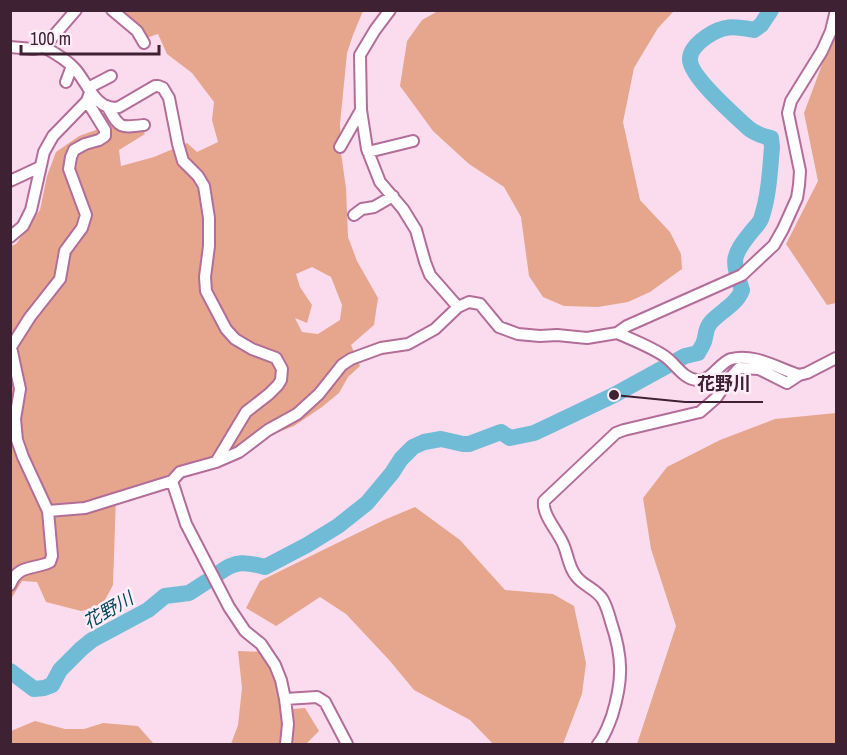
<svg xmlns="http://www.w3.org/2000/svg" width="847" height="755" font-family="'Archivo Narrow','Noto Sans JP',sans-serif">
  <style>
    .forest { fill: #e5a68d; fill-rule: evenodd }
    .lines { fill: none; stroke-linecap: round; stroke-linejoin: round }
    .river { stroke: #70bbd5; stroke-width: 16 }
    .street-casing { stroke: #b36d99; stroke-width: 14 }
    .street { stroke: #fff; stroke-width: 10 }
    .labels { text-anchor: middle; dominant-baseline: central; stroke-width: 5; stroke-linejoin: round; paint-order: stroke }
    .water-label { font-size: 18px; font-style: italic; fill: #03485a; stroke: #feeef7 }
    .leader { fill: none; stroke: #3e2133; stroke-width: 2 }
    .callout-dot { fill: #3e2133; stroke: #feeef7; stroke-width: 2 }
    .callout-label { font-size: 18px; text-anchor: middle; font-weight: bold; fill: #3e2133; stroke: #feeef7; stroke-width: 5; stroke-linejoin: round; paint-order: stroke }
  </style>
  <rect width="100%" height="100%" fill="#fbdcee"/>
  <path class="forest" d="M124 11H363L353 35 347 53 340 124 341 153 346 188 348 237 357 261 378 298 374 325 351 345 360 366 348 377 339 393 322 407 294 426 116 495 113 585 101 607 81 611 46 602 37 582 22 581 11 599V246L16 244 40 210 47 176 56 152 79 136 110 125 124 131 140 126 145 134 119 150 121 166 154 157 187 143 197 152 218 142 212 120 214 102 192 73 167 54 158 34 146 38ZM312 267 331 277 342 305 340 320 318 334 302 332 295 318 307 323 312 305 300 287 296 274Z
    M438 11H674L658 28 634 68 623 122 640 200 670 232 681 254 682 269 650 292 628 302 598 307 564 306 543 297 529 276 521 217 504 187 469 164 433 131 400 86 407 41 422 20Z
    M836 27V303L827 305 786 244 818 181 804 113Z
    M836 413V744H637L676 626 651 549 643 498 667 467 720 440 775 419Z
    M415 507 460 540 505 590 553 594 574 606 586 663 582 694 563 744H493L470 720 414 690 390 661 346 614 320 597 276 626 246 608 260 581 384 520Z
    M238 651 264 652 277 671 293 709 305 708 319 731 306 744H231L238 725 242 688Z
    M35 721 65 729H84L103 723 138 726 154 744H11V731Z"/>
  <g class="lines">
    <path class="river" d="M219 573C236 560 246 562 265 567L307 545 338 526 367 503 392 473 401 459 413 447 424 442 441 439 463 444H469L501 432 510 438 534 433 549 426 614 395 685 356 698 353C699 350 702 347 703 344 707 336 704 330 711 322 721 311 737 304 742 290 732 259 731 257 752 231 756 226 761 222 762 216 769 194 770 170 772 147L771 138C762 136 752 132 746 126 734 115 689 75 690 59 690 50 699 42 706 37 723 25 734 26 754 30L761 25 771 10
      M10 671 34 689 44 688 52 685 60 670 81 649 92 640 148 610 165 596 189 593 206 582"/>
    <defs>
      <path id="street" d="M112 10 137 31 144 43
        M390 10 375 30 360 55 361 110 367 149 380 182 403 209 416 230 425 262 430 275 458 307
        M10 47 33 49 44 47 76 10
        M44 47C55 53 67 60 75 69 87 82 97 113 119 107L155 86H158L163 88 169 98 178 144 183 161 198 176 204 186 209 218V246L205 277 206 291 226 329 235 339 252 349 276 358 282 369 281 380 278 385 269 394 246 412 216 462
        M66 82 72 66
        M88 88 111 76
        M107 106C120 128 118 128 144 125
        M340 147 361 110
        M368 152 413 141
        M10 181 40 167
        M354 215 362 209 374 207 393 196
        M10 237 23 226 31 210 44 152 53 136 87 101 89 95
        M617 333C633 340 654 348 667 358 677 366 684 379 697 380 711 382 719 363 731 359 754 353 777 368 799 375
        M48 511 85 508 172 481
        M10 585C18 564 33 570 50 562L52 556 48 511 23 457 17 440 15 419 20 389 11 347 30 317 60 279 65 251 82 228 86 215 69 169 71 157 74 150 85 144 99 140 105 136V130L87 101
        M285 699 317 697 325 702 347 744
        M286 744 288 724 285 699 281 680 275 665 261 644 245 631 229 607 186 524 172 481 180 472 216 462 239 452 268 430 297 414 319 394 342 365 351 359 381 348 408 344 435 329 458 307 469 302 480 304 499 327 518 334 540 336 557 335 587 338 617 333 627 326 742 275 774 245 783 229 797 198 799 185 800 171 788 113 791 101 822 51 831 31 836 10
        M598 744C605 736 608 726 612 716 623 681 623 657 611 622 609 615 607 607 603 600 597 589 583 586 576 576 569 568 568 556 564 546 559 532 542 516 544 501L616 433 624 430 700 412 716 398 730 378 739 368 759 369 787 383 799 375 807 373 836 358"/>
    </defs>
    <use href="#street" class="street-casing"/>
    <use href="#street" class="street"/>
  </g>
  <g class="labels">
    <g class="water-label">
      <text transform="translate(108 610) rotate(-30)">花野川</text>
    </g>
  </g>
  <path class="leader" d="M614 395L685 402H763"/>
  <circle class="callout-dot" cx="614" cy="395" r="6"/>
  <g class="callout-label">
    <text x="724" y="390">花野川</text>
  </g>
  <rect width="847" height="755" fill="none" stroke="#3e2133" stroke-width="24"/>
  <path d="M21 45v9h138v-9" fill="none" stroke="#3e2133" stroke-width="3"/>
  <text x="30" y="45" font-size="18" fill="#3e2133" stroke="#feeef7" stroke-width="4.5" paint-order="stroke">100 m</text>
</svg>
